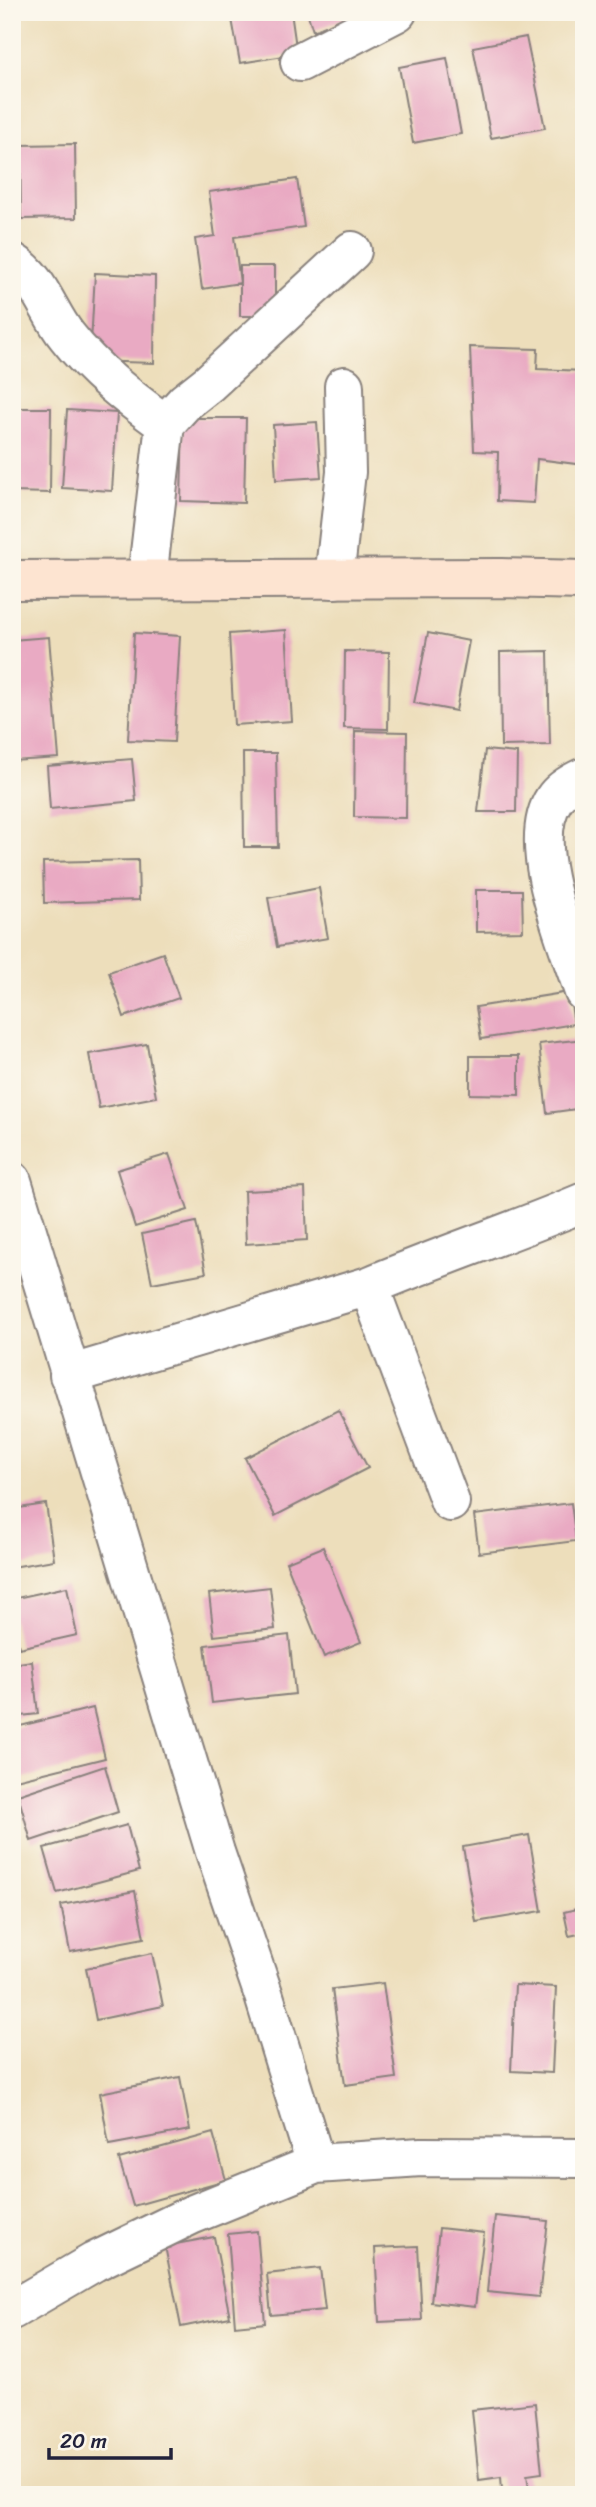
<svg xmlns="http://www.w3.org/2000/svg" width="596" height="2507" font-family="Sriracha,sans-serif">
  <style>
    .building { fill: #e9aac3 }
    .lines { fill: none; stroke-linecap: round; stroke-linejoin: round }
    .street-casing { stroke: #88807b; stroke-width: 42 }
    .secondary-casing { stroke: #88807b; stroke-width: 42 }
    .street { stroke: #fff; stroke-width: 38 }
    .secondary { stroke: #fde4d1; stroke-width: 38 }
  </style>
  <rect width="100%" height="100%" fill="#fbf7ec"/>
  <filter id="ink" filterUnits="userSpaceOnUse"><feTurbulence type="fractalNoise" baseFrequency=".0143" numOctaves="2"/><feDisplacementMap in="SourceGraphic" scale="14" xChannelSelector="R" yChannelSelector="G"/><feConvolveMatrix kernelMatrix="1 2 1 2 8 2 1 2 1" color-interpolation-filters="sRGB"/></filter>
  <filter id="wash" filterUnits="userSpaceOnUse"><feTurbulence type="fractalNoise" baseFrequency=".00686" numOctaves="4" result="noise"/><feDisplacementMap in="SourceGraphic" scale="28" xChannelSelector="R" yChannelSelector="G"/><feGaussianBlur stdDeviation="1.57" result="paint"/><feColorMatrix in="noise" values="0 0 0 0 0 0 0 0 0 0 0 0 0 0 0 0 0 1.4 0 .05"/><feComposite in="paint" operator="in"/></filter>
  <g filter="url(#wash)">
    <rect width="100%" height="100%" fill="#eddebb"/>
    <g id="blocks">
      <path class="building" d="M277 12H291L297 54 240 63 232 19Z
        M307 12H360L313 31Z
        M526 37 545 128 491 138 473 47Z
        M447 58 461 134 413 143 399 67Z
        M75 144 76 218 21 219 20 145Z
        M297 179 304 227 234 237 240 283 202 289 195 239 215 236 209 192Z
        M240 266H275V316H240Z
        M95 273 155 276 154 363 90 361Z
        M470 347 538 349 537 369 584 371V465L537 459 534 503 497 501 498 452 474 451Z
        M12 408H51L50 493 12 492Z
        M67 410 117 413 112 491 62 488Z
        M183 418H246L244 503 181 501Z
        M317 422 321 477 276 480 273 425Z
        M286 630 292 721 234 725 229 634Z
        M134 633 180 636 174 742 128 740Z
        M428 633 469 641 456 711 414 703Z
        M49 637 59 758 12 761V640Z
        M345 651 389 652 388 729 344 728Z
        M548 651 550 745 501 746 500 652Z
        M355 731 407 732 406 818 354 817Z
        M485 750 517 753 516 812H478Z
        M243 753H276L278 847H244Z
        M132 759 136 801 50 809 47 766Z
        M138 860 139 900 44 903 43 862Z
        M319 888 328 938 277 947 268 898Z
        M476 890H522L523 931 476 932Z
        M163 953 179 998 124 1017 109 972Z
        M569 992 574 1024 481 1039 476 1007Z
        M584 1039V1108L547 1113 539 1044Z
        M147 1044 156 1097 99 1108 89 1054Z
        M470 1056H519V1095L470 1094Z
        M169 1154 188 1210 135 1227 117 1170Z
        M305 1188 307 1240 246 1244 244 1191Z
        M196 1222 206 1273 152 1283 142 1234Z
        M338 1410 368 1468 275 1516 245 1458Z
        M571 1503 576 1541 479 1553 474 1515Z
        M46 1504 54 1560 12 1567V1509Z
        M323 1547 361 1642 324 1657 286 1562Z
        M67 1587 77 1635 19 1648 12 1614V1599Z
        M270 1587 275 1629 214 1636 209 1594Z
        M289 1635 295 1694 212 1703 205 1645Z
        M32 1661 38 1714 12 1717V1664Z
        M93 1708 105 1758 12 1781V1728Z
        M105 1766 118 1812 31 1841 18 1795Z
        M127 1825 139 1871 57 1893 44 1848Z
        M529 1835 542 1911 476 1922 463 1847Z
        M12 1864 21 1895 12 1897Z
        M135 1891 144 1938 70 1952 61 1905Z
        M584 1907V1933L569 1936 564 1912Z
        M152 1953 163 2006 96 2020 86 1968Z
        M383 1983 396 2078 345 2085 332 1989Z
        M515 1985 556 1987 552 2073 511 2071Z
        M180 2077 190 2130 109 2145 100 2093Z
        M213 2133 226 2180 133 2206 119 2159Z
        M495 2216 548 2221 539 2297 487 2292Z
        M439 2228 484 2233 475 2307 431 2302Z
        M257 2231 265 2323 235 2326 228 2234Z
        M214 2237 230 2317 181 2327 165 2246Z
        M418 2246 422 2320 379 2322 375 2248Z
        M320 2268 325 2310 271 2315 267 2274Z
        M535 2403 542 2473 527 2475 529 2488 502 2490 501 2477 479 2480 472 2410Z"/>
    </g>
  </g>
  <g filter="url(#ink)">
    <use href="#blocks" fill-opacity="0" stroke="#88807b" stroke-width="2"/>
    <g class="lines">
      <defs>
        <path id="street" d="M300 62 397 12
          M12 262C40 278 48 313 67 336 94 371 129 398 165 424L147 579
          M165 424 185 402 209 383 352 251
          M334 579 346 472 344 386
          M584 777C573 782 560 789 554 799 524 844 568 944 584 992
          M12 1181 215 1852 264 1996 316 2164 421 2157 584 2158
          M369 1286C440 1256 513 1232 584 1202
          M69 1375 369 1286 450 1502
          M12 2310 94 2262 191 2215 316 2164"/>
        <path id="secondary" d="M12 580 501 578 584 580"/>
      </defs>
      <use href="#street" class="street-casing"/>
      <use href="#secondary" class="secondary-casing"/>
      <use href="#street" class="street"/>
      <use href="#secondary" class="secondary"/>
    </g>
  </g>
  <rect width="596" height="2507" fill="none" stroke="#fbf7ec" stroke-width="42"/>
  <path d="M49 2448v10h122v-10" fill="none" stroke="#22223b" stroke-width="3.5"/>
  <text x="60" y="2448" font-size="21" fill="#22223b" stroke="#fbf7ec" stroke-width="5" paint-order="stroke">20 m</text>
</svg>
